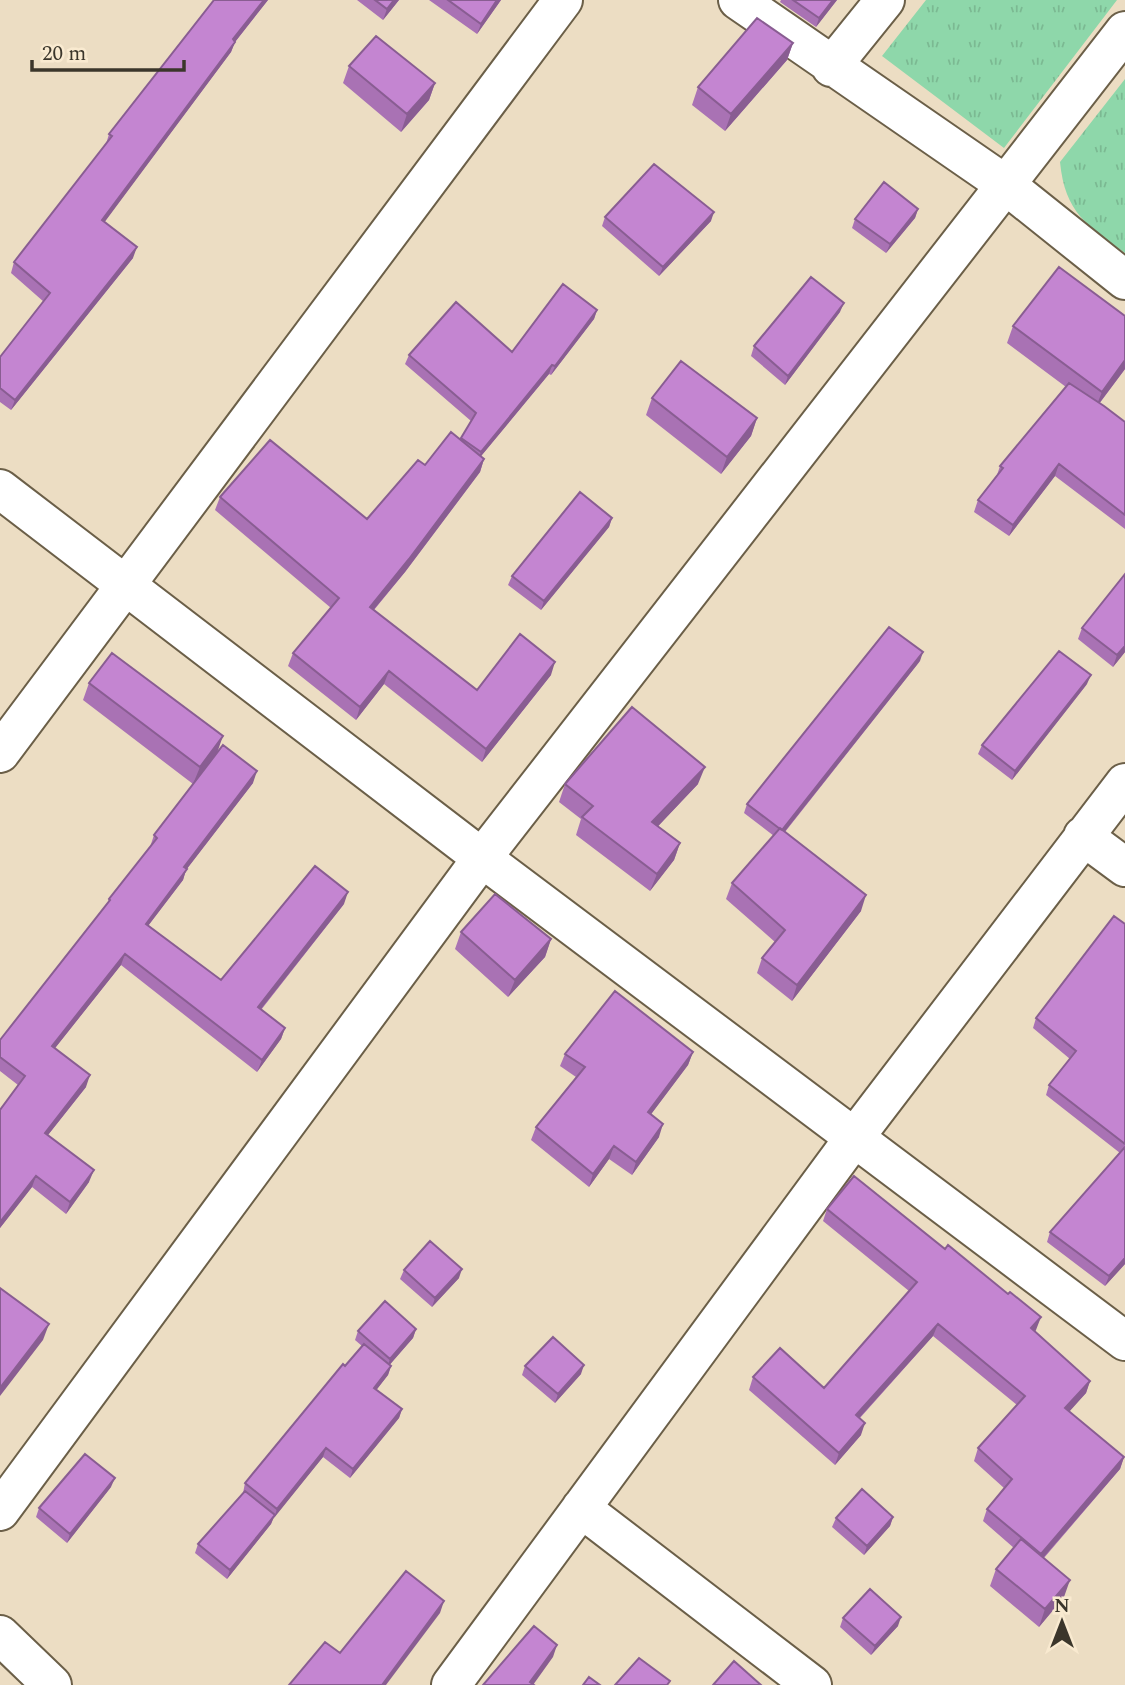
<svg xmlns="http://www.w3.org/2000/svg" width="1125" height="1685" font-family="Spectral,serif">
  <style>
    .park { fill: url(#park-tufts) }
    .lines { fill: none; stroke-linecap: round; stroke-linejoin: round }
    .minor-casing { stroke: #6b5f48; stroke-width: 42 }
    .minor { stroke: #fff; stroke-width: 38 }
    .wall { fill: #a972b4 }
    .shaded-wall { fill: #895d92 }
    .building { fill: #c485d1; stroke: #895d92; stroke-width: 2 }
  </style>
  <defs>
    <pattern id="park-tufts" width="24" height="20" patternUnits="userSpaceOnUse" patternTransform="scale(1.75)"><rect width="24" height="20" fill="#8ed7aa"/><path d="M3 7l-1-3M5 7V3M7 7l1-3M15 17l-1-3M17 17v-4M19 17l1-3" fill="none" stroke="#7bb992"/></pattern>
  </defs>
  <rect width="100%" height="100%" fill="#ecddc3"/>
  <path class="park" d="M926 0H1117L1004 148 882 56Z
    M1125 79V253C1087 225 1065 213 1060 162Z"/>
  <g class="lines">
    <defs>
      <path id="minor" d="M738 0 1006 185 1125 280
        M831 67 885 0
        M0 489 482 858 1125 1341
        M0 753 563 0
        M1083 836 1125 867
        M581 1508 812 1685
        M0 1511 482 858 1125 31
        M0 1635 52 1685
        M451 1685 854 1138 1125 783"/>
    </defs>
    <use href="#minor" class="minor-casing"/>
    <use href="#minor" class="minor"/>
  </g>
  <path class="wall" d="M214 0H268L235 42 231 52 104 222 133 258 11 410 0 402V357L44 302 11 273 14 262 106 144 109 134Z
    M357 0H399L383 20Z
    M429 0H501L477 34Z
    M781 0H837L816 27 780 2Z
    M793 43 787 60 725 131 692 105 698 87Z
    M349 66 435 83 429 100 401 132 343 83Z
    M918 209 915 218 886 253 852 228 855 219Z
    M605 217 711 221 659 276 602 226Z
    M597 310 594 319 551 375 549 374 481 456 484 459 480 472 405 572 374 610 477 690 551 675 482 762 384 684 356 720 288 666 293 653 331 608 215 510 220 497 367 519 425 465 460 440 471 421 405 364 409 355 512 352Z
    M840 312 785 385 751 356 754 346Z
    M1125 316V369L1099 404 1125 422V529L1055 476 1009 536 974 512 978 500 997 475 1000 466 1066 387 1007 343 1013 326Z
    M652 398 757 418 751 436 721 474 646 415Z
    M612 518 609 527 541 610 508 585 512 576Z
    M1125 574V652L1113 667 1078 639 1082 628Z
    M920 661 785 832 861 911 792 1001 757 973 762 958 775 942 726 899 732 883 774 836 744 813 747 804Z
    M89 683 217 753 253 783 186 870 183 880 148 926 221 980 344 904 261 1010 285 1028 281 1039 257 1072 121 965 55 1048 86 1087 48 1135 89 1182 66 1214 32 1187 0 1228V1110L18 1085 0 1071V1040L107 905 109 899 150 847 154 835 193 784 83 700Z
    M1087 684 1012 780 978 754 982 745Z
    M565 784H698L658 826 680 843 674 860 650 891 576 835 581 819 559 802Z
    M1125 924V1264L1105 1286 1047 1242 1050 1232 1120 1153 1046 1095 1049 1085 1070 1059 1033 1028 1036 1018Z
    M461 932 551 939 545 957 508 997 455 949Z
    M693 1052 688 1065 651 1114 659 1137 632 1175 609 1159 589 1187 531 1140 536 1127 576 1077 560 1066 565 1054Z
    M827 1209 1036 1330 1035 1331 1090 1381 1086 1393 1069 1411 1124 1457 1120 1469 1044 1558 1064 1597 1039 1627 990 1586 996 1569 1014 1548 983 1521 987 1509 1004 1488 974 1461 978 1448 1017 1405 933 1336 860 1418 861 1435 835 1465 749 1390 753 1377 824 1388 909 1291 823 1221Z
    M404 1270 459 1278 432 1307 400 1279Z
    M416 1329 413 1338 389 1365 391 1366 388 1375 376 1390 402 1409 399 1418 350 1478 323 1457 273 1518 271 1524 227 1579 195 1553 198 1544 243 1493 245 1483 362 1346 355 1340 358 1331Z
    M525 1366 581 1374 555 1403 522 1375Z
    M111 1487 67 1543 36 1517 39 1508Z
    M893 1517 890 1526 864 1555 832 1527 836 1518Z
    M843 1618 898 1626 871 1655 840 1627Z"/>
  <path class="shaded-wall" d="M264 0H268L235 42 231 52 98 231 102 220 233 39Z
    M394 0H399L383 20 387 9Z
    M497 0H501L477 34 481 24Z
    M833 0H837L816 27 819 18Z
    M793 43 787 60 725 131 731 114Z
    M435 83 429 100 401 132 407 114Z
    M918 209 915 218 886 253 890 244Z
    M714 212 711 221 659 276 663 267Z
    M137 247 133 258 11 410 15 400Z
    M844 303 840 312 785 385 788 376Z
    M597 310 594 319 551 375 555 366Z
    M1125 360V369L1095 409 1102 392Z
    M552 365 549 374 477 461 481 452Z
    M757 418 751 436 721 474 727 457Z
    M484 459 480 472 405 572 365 620 370 607Z
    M1059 464 1055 476 1009 536 1013 525Z
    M612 518 609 527 541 610 544 601Z
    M1125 646V652L1113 667 1117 655Z
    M923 652 920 661 778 840 782 831Z
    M555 662 551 675 482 762 486 749Z
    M389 671 384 684 356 720 360 707Z
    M1091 675 1087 684 1012 780 1015 771Z
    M223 736 217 753 193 784 200 767Z
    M705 767 698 784 646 839 652 822Z
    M257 771 253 783 186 870 183 880 141 935 146 924 184 867Z
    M680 843 674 860 650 891 657 874Z
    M348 892 344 904 253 1019 258 1007Z
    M866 895 861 911 792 1001 797 985Z
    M551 939 545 957 508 997 515 980Z
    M125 954 121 965 48 1057 52 1046Z
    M285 1028 281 1039 257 1072 262 1060Z
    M693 1052 688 1065 643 1125 648 1112Z
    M90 1075 86 1087 40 1145 45 1133Z
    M663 1124 659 1137 632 1175 636 1162Z
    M614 1146 609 1159 589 1187 593 1174Z
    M94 1170 89 1182 66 1214 70 1202Z
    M36 1176 32 1187 0 1228V1222Z
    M1125 1258V1264L1105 1286 1109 1276Z
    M462 1269 459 1278 432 1307 435 1298Z
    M1041 1317 1036 1330 1027 1341 1031 1328Z
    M49 1324 43 1340 0 1396V1388Z
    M938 1324 933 1336 851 1427 856 1415Z
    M416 1329 413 1338 387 1368 390 1359Z
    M584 1365 581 1374 555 1403 558 1394Z
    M391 1366 388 1375 371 1397 374 1388Z
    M1090 1381 1086 1393 1061 1421 1065 1408Z
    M402 1409 399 1418 350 1478 353 1469Z
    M865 1423 861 1435 835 1465 839 1453Z
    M326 1448 323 1457 274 1518 277 1509Z
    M1124 1457 1120 1469 1036 1566 1041 1554Z
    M115 1478 111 1487 67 1543 70 1534Z
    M275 1515 271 1524 227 1579 230 1570Z
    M893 1517 890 1526 864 1555 867 1546Z
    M1070 1580 1064 1597 1039 1627 1045 1609Z
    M444 1601 440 1613 386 1685H382Z
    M901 1617 898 1626 871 1655 875 1646Z
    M557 1645 553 1657 533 1685 530 1682Z"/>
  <path class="building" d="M214 0H264L233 39 235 42 102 220 137 247 15 400 0 388V357L50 293 14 262 112 136 109 134Z
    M375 0H394L387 9Z
    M448 0H497L481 24Z
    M793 0H833L819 18Z
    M757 18 793 43 731 114 698 87Z
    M376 36 435 83 407 114 349 66Z
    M654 164 714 212 663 267 605 217Z
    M884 182 918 209 890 244 855 219Z
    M1059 267 1125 316V360L1102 392 1013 326Z
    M811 277 844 303 788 376 754 346Z
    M563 284 597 310 555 366 552 365 481 452 461 438 476 413 409 355 456 302 512 352Z
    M681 361 757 418 727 457 652 398Z
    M1069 383 1104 406 1125 422V515L1059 464 1013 525 978 500 1003 468 1000 466Z
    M451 432 484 459 409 559 370 607 477 690 520 634 555 662 486 749 389 671 360 707 293 653 339 598 220 497 270 440 367 519 418 460 425 465Z
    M580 492 612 518 544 601 512 576Z
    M1125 574V646L1117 655 1082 628Z
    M889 627 923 652 782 830 780 829 747 804Z
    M1059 651 1091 675 1015 771 982 745Z
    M112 653 223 736 200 767 89 683Z
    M632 707 705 767 652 822 680 843 657 874 582 817 593 806 565 784Z
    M223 745 257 771 184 867 187 869 146 924 221 980 315 866 348 892 258 1007 285 1028 262 1060 125 954 52 1046 90 1075 45 1133 94 1170 70 1202 36 1176 0 1222V1110L25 1076 0 1057V1040L110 900 109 899 157 838 154 835Z
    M780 828 866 895 797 985 762 958 785 930 732 883Z
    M495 894 551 939 515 980 461 932Z
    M1114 916 1125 924V1144L1049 1085 1076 1051 1036 1018Z
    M615 991 693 1052 648 1112 663 1124 636 1162 614 1146 593 1174 536 1127 585 1067 565 1054Z
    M1125 1147V1258L1109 1276 1050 1232Z
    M854 1176 945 1249 948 1245 1008 1294 1010 1292 1041 1317 1031 1328 1090 1381 1065 1408 1124 1457 1041 1554 987 1509 1012 1479 978 1448 1025 1396 938 1324 856 1415 865 1423 839 1453 753 1377 780 1348 824 1388 917 1282 827 1209Z
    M430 1241 462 1269 435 1298 404 1270Z
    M0 1288 49 1324 0 1388Z
    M385 1301 416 1329 390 1359 358 1331Z
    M553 1337 584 1365 558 1394 525 1366Z
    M364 1344 391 1366 374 1388 402 1409 353 1469 326 1448 277 1509 245 1483 343 1364 345 1366Z
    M85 1454 115 1478 70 1534 39 1508Z
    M862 1489 893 1517 867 1546 836 1518Z
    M245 1491 275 1515 230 1570 198 1544Z
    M1021 1539 1070 1580 1045 1609 996 1569Z
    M406 1571 444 1601 382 1685H289L325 1642 340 1653Z
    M870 1589 901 1617 875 1646 843 1618Z
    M534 1626 557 1645 530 1682 534 1685H483Z
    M639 1658 670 1681 667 1685H615Z
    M734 1661 761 1685H713Z
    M589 1677 600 1685H583Z"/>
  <g transform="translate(1062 1622)" stroke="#f9ead0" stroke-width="5" paint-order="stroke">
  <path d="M0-5L12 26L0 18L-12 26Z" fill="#3b362b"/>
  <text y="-10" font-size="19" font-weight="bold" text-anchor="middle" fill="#3b362b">N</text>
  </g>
  <path d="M32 60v10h152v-10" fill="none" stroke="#3b362b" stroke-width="3.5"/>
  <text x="42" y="60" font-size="21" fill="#3b362b" stroke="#f9ead0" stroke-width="5" paint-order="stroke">20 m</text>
</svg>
